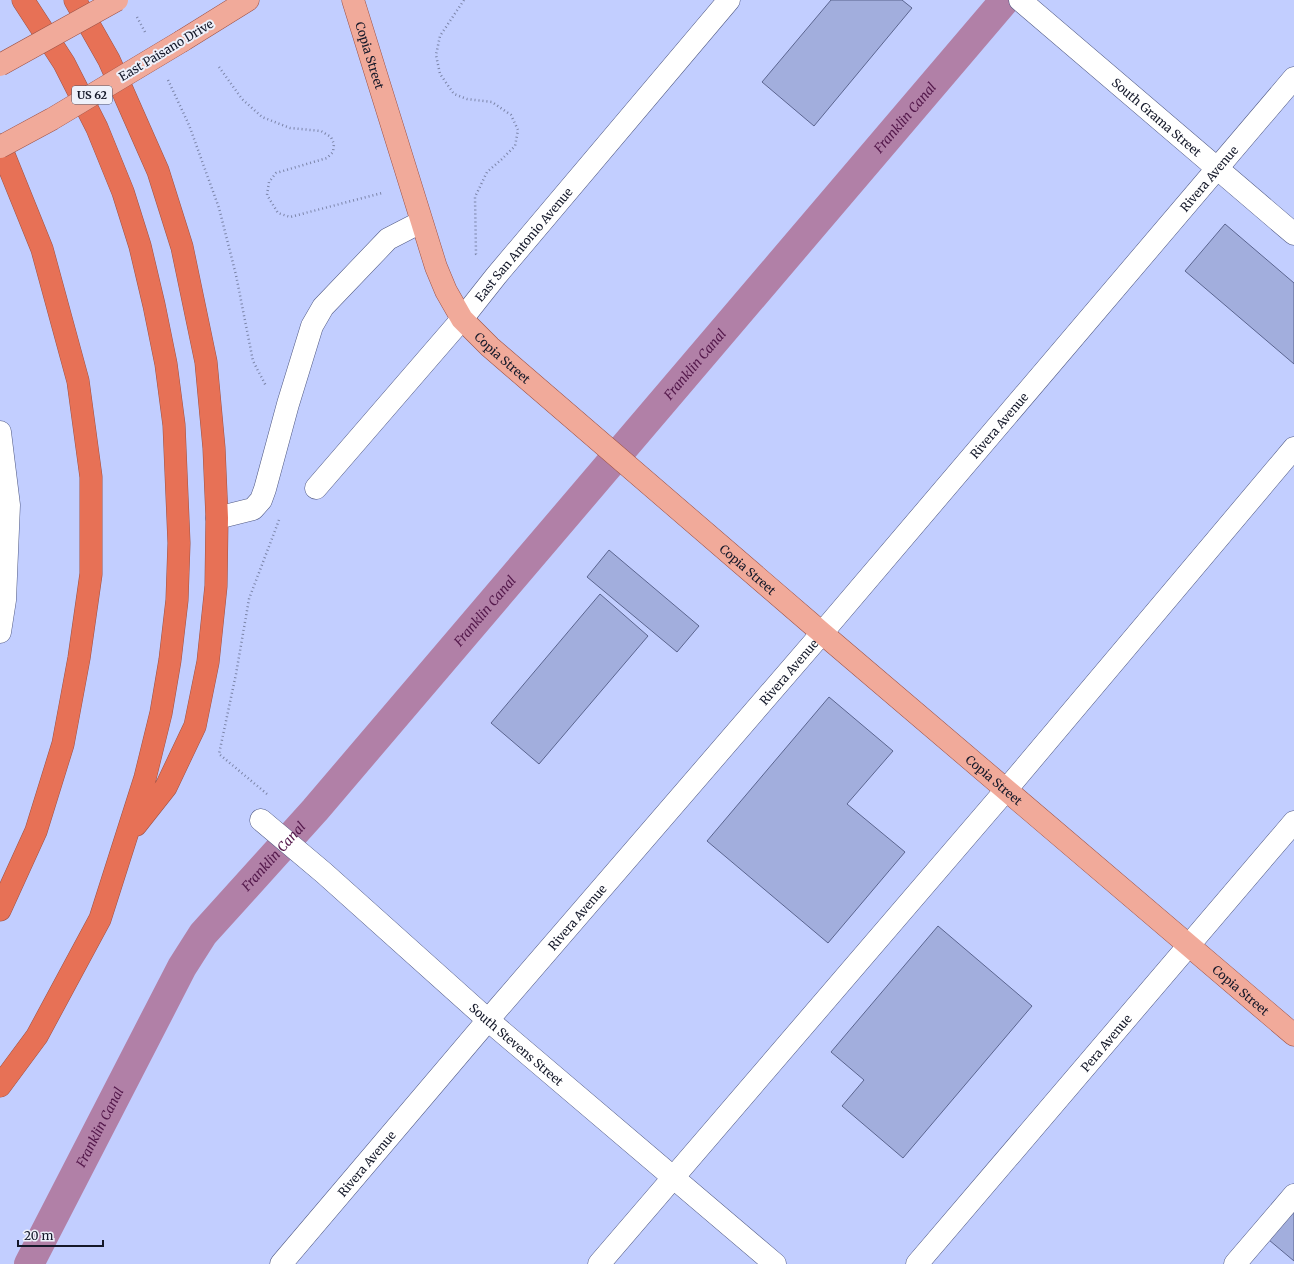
<svg xmlns="http://www.w3.org/2000/svg" width="1294" height="1264" font-family="Merriweather,serif">
  <style>
    .lines { fill: none; stroke-linecap: round; stroke-linejoin: round }
    .canal { stroke: #b180a7; stroke-width: 30 }
    .building { fill: #a2aedd; stroke: #5b6590 }
    .minor-casing { stroke: #515a84; stroke-width: 23 }
    .major-casing { stroke: #9d5246; stroke-width: 23 }
    .highway-casing { stroke: #9d5246; stroke-width: 23 }
    .path { stroke: #7b84a8; stroke-width: 2.5; stroke-dasharray: 1 3; stroke-linecap: butt }
    .minor { stroke: #fff; stroke-width: 22 }
    .major { stroke: #f1aa9a; stroke-width: 22 }
    .highway { stroke: #e77156; stroke-width: 22 }
    .major-bridge-casing { stroke: #9d5246; stroke-width: 23; stroke-linecap: butt }
    .major-bridge { stroke: #f1aa9a; stroke-width: 22 }
    .labels { text-anchor: middle; dominant-baseline: central; stroke-width: 4; stroke-linejoin: round; paint-order: stroke }
    .shield { fill: #eef1fb; stroke: #555968; stroke-width: 1 }
    .shield-label { font-size: 11px; font-weight: bold; fill: #141829 }
    .street-label { font-size: 12px; fill: #141829; stroke: #eef1fb }
    .water-label { font-size: 13px; font-style: italic; fill: #54184b; stroke: #eef1fb }
  </style>
  <rect width="100%" height="100%" fill="#c2ceff"/>
  <g class="lines">
    <path class="canal" id="s1" d="M29 1264 182 967 203 934 315 810 1005 0"/>
  </g>
  <path class="building" d="M831 0H902L912 8 814 126 762 82Z
    M1225 224 1294 283V364L1185 271Z
    M609 550 699 626 677 652 587 577Z
    M600 594 648 636 539 764 491 723Z
    M829 697 893 751 847 804 905 852 828 943 707 841Z
    M938 926 1032 1006 903 1158 842 1106 864 1080 831 1052Z
    M1294 1211V1261L1269 1240Z"/>
  <g class="lines">
    <defs>
      <g id="minor">
        <path id="s2" d="M1020 0 1294 234"/>
        <path d="M0 432 9 505 5 600 0 632"/>
        <path id="s3" d="M316 488 462 319 496 276 729 0"/>
        <path d="M217 518 253 509 261 500 265 489 288 404 312 326 323 307 388 239 421 222"/>
        <path id="s4" d="M261 820 324 873 488 1020 775 1264"/>
        <path id="s5" d="M281 1264 488 1020 822 633 1294 78"/>
        <path d="M599 1264 1006 790 1294 448"/>
        <path id="s6" d="M917 1264 1294 822"/>
        <path d="M1235 1264 1294 1195"/>
      </g>
      <g id="major">
        <path id="s7" d="M353 0 436 267 446 291 462 319 490 347 822 633 1294 1035"/>
        <path d="M182 41 248 0"/>
      </g>
      <path id="highway" d="M75 0 109 60 158 171 182 247 206 362 214 448 217 518 216 586 208 662 195 726 166 787 136 825
        M0 145 42 249 78 381 91 477V574L79 658 63 744 36 831 0 910
        M0 1086 37 1036 100 919 145 778 161 713 170 660 177 600 179 543 174 425 166 364 154 305 140 246 123 192 97 128 64 63 23 0"/>
    </defs>
    <use href="#minor" class="minor-casing"/>
    <use href="#major" class="major-casing"/>
    <use href="#highway" class="highway-casing"/>
    <path class="path" d="M464 0 440 36 436 55 440 74 454 94 467 99 492 102 511 115 518 130 515 146 502 159 487 172 475 197 476 254 478 257
      M137 17 146 34
      M219 67 242 99 262 117 290 128 321 131 331 137 334 144 333 152 327 158 276 173 269 182 267 195 278 213 290 217 382 193
      M168 80 189 125 219 208 236 275 253 361 266 386
      M267 794 219 754 236 674 249 599 279 520"/>
    <use href="#minor" class="minor"/>
    <use href="#major" class="major"/>
    <use href="#highway" class="highway"/>
    <defs>
      <path id="major-bridge" d="M0 65 117 0
        M0 147 52 119 182 41"/>
    </defs>
    <use href="#major-bridge" class="major-bridge-casing"/>
    <use href="#major-bridge" class="major-bridge"/>
  </g>
  <g class="labels">
    <rect class="shield" x="72" y="86" width="40" height="18" rx="3"/>
    <g class="shield-label">
      <text x="92" y="95">US 62</text>
    </g>
    <g class="street-label">
      <text transform="translate(166 50) rotate(-31)">East Paisano Drive</text>
      <text stroke="none"><textPath href="#s7" startOffset="58">Copia Street</textPath></text>
      <text stroke="none"><textPath href="#s2" startOffset="180">South Grama Street</textPath></text>
      <text stroke="none"><textPath href="#s5" startOffset="1428">Rivera Avenue</textPath></text>
      <text stroke="none"><textPath href="#s3" startOffset="320">East San Antonio Avenue</textPath></text>
      <text stroke="none"><textPath href="#s7" startOffset="394">Copia Street</textPath></text>
      <text stroke="none"><textPath href="#s5" startOffset="1104">Rivera Avenue</textPath></text>
      <text stroke="none"><textPath href="#s7" startOffset="718">Copia Street</textPath></text>
      <text stroke="none"><textPath href="#s5" startOffset="780">Rivera Avenue</textPath></text>
      <text stroke="none"><textPath href="#s7" startOffset="1042">Copia Street</textPath></text>
      <text stroke="none"><textPath href="#s5" startOffset="456">Rivera Avenue</textPath></text>
      <text stroke="none"><textPath href="#s7" startOffset="1366">Copia Street</textPath></text>
      <text stroke="none"><textPath href="#s6" startOffset="291">Pera Avenue</textPath></text>
      <text stroke="none"><textPath href="#s4" startOffset="340">South Stevens Street</textPath></text>
      <text stroke="none"><textPath href="#s5" startOffset="132">Rivera Avenue</textPath></text>
    </g>
    <g class="water-label">
      <text stroke="none"><textPath href="#s1" startOffset="1450">Franklin Canal</textPath></text>
      <text stroke="none"><textPath href="#s1" startOffset="1126">Franklin Canal</textPath></text>
      <text stroke="none"><textPath href="#s1" startOffset="802">Franklin Canal</textPath></text>
      <text stroke="none"><textPath href="#s1" startOffset="478">Franklin Canal</textPath></text>
      <text stroke="none"><textPath href="#s1" startOffset="154">Franklin Canal</textPath></text>
    </g>
  </g>
  <path d="M18 1240v6h85v-6" fill="none" stroke="#141829" stroke-width="2"/>
  <text x="24" y="1240" font-size="12" fill="#141829" stroke="#eef1fb" stroke-width="3" paint-order="stroke">20 m</text>
</svg>
